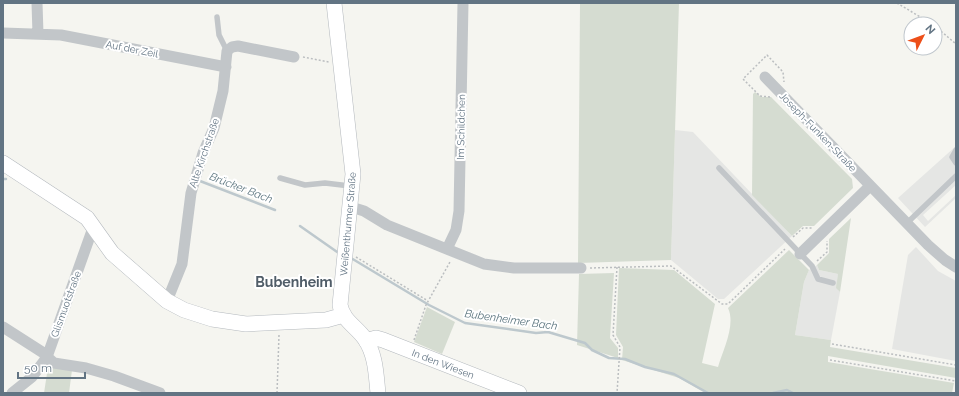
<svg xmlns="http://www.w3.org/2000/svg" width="959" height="396" font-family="Raleway,sans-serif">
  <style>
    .built { fill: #e5e6e4 }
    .green { fill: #d5dcd1 }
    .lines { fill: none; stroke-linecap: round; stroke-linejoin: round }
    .stream { stroke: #bdc8cd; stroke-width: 2.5 }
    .secondary-casing { stroke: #b4b9be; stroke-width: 16 }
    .path { stroke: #bbbec0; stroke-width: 1.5; stroke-dasharray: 2 2; stroke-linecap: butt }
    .lane { stroke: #c2c6c9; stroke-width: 5.5 }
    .street { stroke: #c2c6c9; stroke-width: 11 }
    .secondary { stroke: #fff; stroke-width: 15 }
    .labels { text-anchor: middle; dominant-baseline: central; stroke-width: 4; stroke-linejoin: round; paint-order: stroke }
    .street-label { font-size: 10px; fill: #627483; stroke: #fff }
    .water-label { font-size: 11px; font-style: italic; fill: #5e7781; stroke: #fff }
    .district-label { font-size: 14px; font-weight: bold; fill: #505d68; stroke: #fff }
  </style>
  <rect width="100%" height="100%" fill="#f5f5f0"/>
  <path class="built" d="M675 130 693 132 792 236 724 299H718L671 260Z
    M956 146V185L923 215 928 221 956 195V198L925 227 898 198Z
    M916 247 938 271 956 281V361L892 349 908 255Z
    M817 265 819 270 838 274 837 288 840 292 831 340 795 335 804 282 809 270Z"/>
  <path class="green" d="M580 3H679L671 260 578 263Z
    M755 92 761 97H771L852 179 853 188 814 226H803L792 236 752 195 753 94Z
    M851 218 840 292 836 288 838 274 819 270 817 265 829 253V239Z
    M789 250 809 270 804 282 795 335 831 340 830 347 956 368V378L828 356V362L954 383 952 393H705L679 378 622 360 623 347 616 335 619 268 674 270 715 304 702 363 718 367C723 350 736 325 728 308Z
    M614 273 610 338 618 348V358L577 345 579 274Z
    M427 307 455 322 442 354 414 342Z
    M48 367 72 370 69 393H44Z"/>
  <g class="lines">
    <path class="stream" d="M3 179H6
      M200 181 275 210
      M300 226 340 254
      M351 258 429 305 465 323 536 333 548 332 585 343 592 350 609 358 625 359 645 367 674 374 708 393
      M773 393 787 390 793 393"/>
    <defs>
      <path id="secondary" d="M334 3 353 174 340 305C343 321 357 327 365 339 376 355 376 375 378 393
        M3 163 87 218 112 253 167 301 184 310 212 319 246 324 326 320 344 315
        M366 341 376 338 383 340 519 393"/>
    </defs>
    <use href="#secondary" class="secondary-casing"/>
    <path class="path" d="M897 3 932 24
      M935 26 956 44
      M303 57 329 62
      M770 97 760 96 743 79 767 55 783 72 784 82
      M793 237 803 228H813
      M356 257 428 301
      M817 261 827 252V241
      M617 267 613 335 620 347 617 393
      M590 268 671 266 722 304H728L785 249
      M414 340 426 305 450 262
      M832 344 956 365
      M830 360 956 381
      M277 393 279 335"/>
    <path class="lane" d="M217 17 219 35 227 51
      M956 150 952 157 956 163
      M719 168 812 266 818 279 833 283
      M280 178 305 185 325 183 350 186
      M907 223 956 176"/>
    <path class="street" d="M37 3 38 34
      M3 33 61 35 226 67
      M765 77 928 245 945 260 956 267
      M351 207 364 211 387 225 484 264 514 268H581
      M447 249 456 230 459 211 463 3
      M800 254 870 186
      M167 301 182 264 191 193 203 153 214 128 223 91 227 51 232 47 238 46 294 57
      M3 327 42 352 54 363 86 368 114 376 160 393
      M12 393 32 377 47 357 94 225"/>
    <use href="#secondary" class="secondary"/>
  </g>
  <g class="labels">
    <g class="street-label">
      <text transform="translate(132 49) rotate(11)">Auf der Zeil</text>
      <text transform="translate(461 127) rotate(-89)">Im Schildchen</text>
      <text transform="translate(818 132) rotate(46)">Joseph-Funken-Straße</text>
      <text transform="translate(204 153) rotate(-71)">Alte Kirchstraße</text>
      <text transform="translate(348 224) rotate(-85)">Weißenthurmer Straße</text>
      <text transform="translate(66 304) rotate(-70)">Glismuotstraße</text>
      <text transform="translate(443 364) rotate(21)">In den Wiesen</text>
    </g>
    <g class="water-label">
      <text transform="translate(241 188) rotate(21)">Brücker Bach</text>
      <text transform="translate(511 320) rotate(8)">Bubenheimer Bach</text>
    </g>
    <g class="district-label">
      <text x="294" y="282">Bubenheim</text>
    </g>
  </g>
  <rect width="959" height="396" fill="none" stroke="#627483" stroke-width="8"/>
  <g transform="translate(923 36) rotate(48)"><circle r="19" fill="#ffffff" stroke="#c0c7cd"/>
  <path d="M0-3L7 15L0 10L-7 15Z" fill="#ed4f19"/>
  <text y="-6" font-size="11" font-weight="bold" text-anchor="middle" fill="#627483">N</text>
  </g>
  <path d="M18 372v6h67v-6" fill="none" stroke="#627483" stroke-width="2"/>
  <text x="24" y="372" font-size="12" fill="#627483" stroke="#ffffff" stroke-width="3" paint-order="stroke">50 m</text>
</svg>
